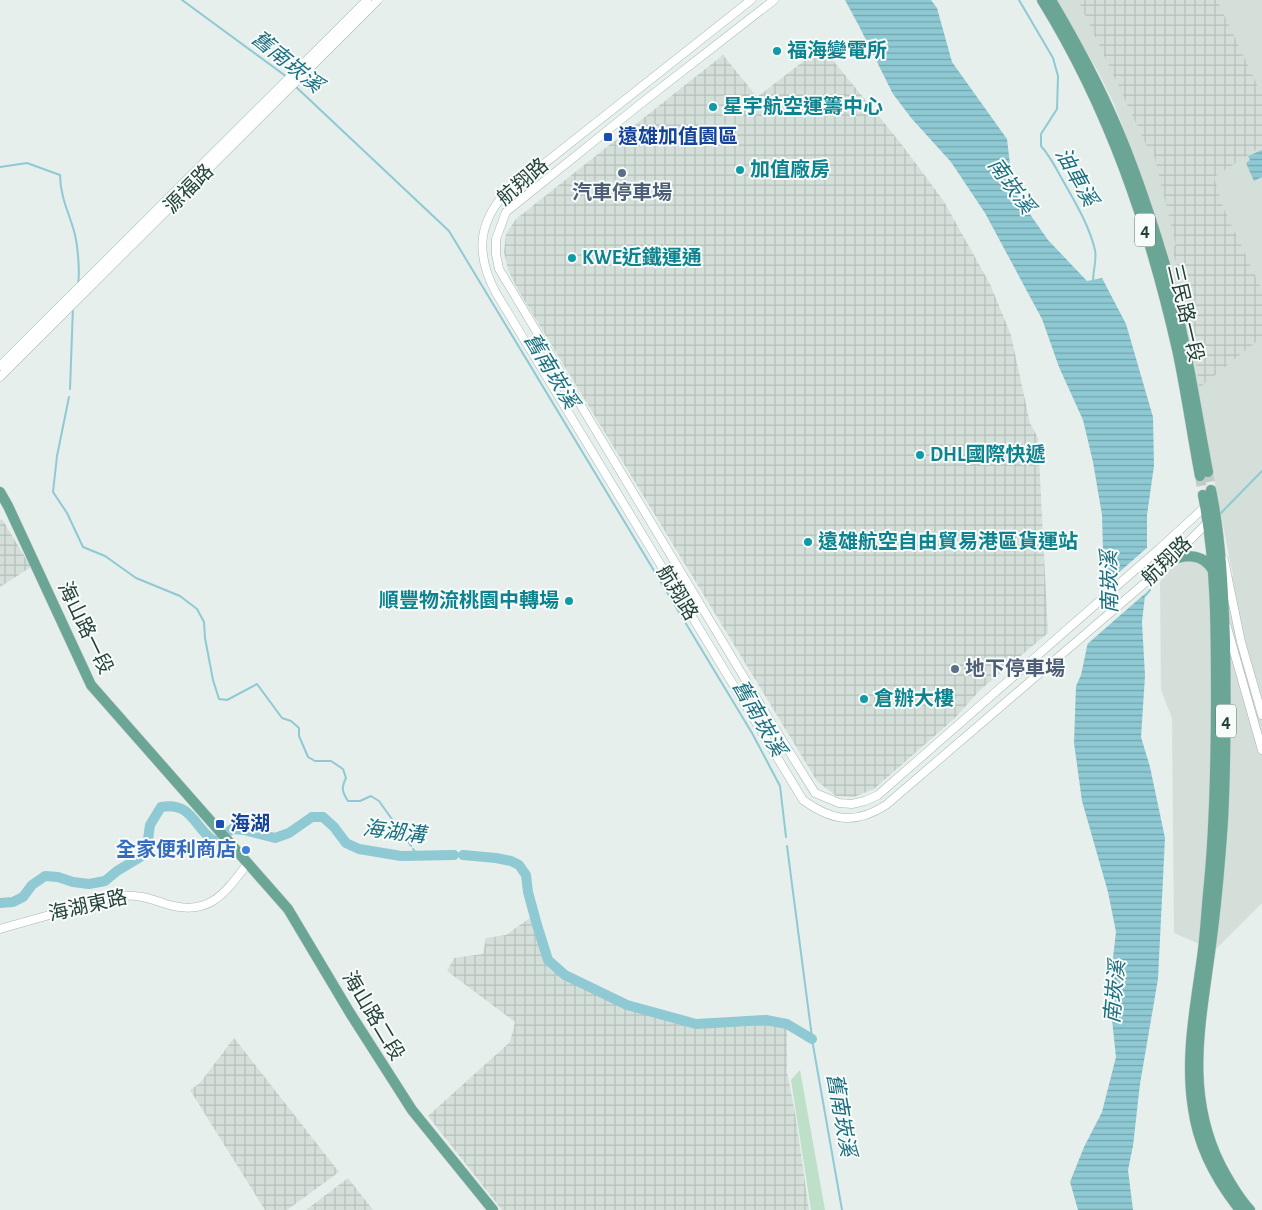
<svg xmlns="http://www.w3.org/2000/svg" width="1262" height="1210" font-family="'Alegreya Sans','Noto Sans TC',sans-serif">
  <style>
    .built { fill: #d4dfda }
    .industrial { fill: url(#industrial-grid) }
    .green { fill: #bfe0c8 }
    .water { fill: url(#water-rules) }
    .pier { fill: #e6efeb }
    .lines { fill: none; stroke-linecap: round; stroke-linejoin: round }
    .stream { stroke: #8ec9d4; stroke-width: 2 }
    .river { stroke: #8ec9d4; stroke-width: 10 }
    .major-tunnel { stroke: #bfccc8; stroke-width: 10; stroke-dasharray: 10 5; stroke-linecap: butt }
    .minor-casing { stroke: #a8b8b2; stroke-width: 9 }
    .major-casing { stroke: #c2cac8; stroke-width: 11 }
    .minor { stroke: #fff; stroke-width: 8 }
    .major { stroke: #6aa596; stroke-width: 10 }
    .culture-dot { fill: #0f9aa8; stroke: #f7fbf9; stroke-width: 2 }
    .transit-dot { fill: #1a4fb4; stroke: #f7fbf9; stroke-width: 2 }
    .service-dot { fill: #5c6f8a; stroke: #f7fbf9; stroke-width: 2 }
    .shop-dot { fill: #3f7fe0; stroke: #f7fbf9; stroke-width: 2 }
    .labels { text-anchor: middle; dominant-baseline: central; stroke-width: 4; stroke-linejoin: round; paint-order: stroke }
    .shield { fill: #f7fbf9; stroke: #637a73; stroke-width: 1 }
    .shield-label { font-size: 19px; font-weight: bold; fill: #24423a }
    .culture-label { font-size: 20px; font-weight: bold; fill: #0d838f; stroke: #f7fbf9; text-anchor: start }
    .transit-label { font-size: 20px; font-weight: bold; fill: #164399; stroke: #f7fbf9; text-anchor: start }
    .street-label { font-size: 20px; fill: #24423a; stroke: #f7fbf9 }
    .service-label { font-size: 20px; font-weight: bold; fill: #4e5e75; stroke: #f7fbf9 }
    .shop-label { font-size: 20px; font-weight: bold; fill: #366cbe; stroke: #f7fbf9; text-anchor: end }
    .water-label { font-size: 21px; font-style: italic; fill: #1c6f80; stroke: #f7fbf9 }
  </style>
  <defs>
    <pattern id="industrial-grid" width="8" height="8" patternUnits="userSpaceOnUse" patternTransform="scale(1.25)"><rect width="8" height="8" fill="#d4dfda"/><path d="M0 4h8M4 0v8" fill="none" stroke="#b6c1bc"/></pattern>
    <pattern id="water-rules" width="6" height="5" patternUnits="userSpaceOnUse" patternTransform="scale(1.25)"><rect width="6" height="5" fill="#8ec9d4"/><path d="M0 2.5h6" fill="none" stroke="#74a5ad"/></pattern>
  </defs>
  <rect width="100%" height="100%" fill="#e6efeb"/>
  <path class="built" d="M1056 0H1262V903L1211 954 1197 943 1174 933 1172 718 1161 690 1160 582 1172 568 1188 560 1198 563 1210 572 1211 581 1233 576 1172 267 1134 155 1114 104 1100 75Z"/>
  <path class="industrial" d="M1078 0H1217L1262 95V146L1214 177 1223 207 1262 290V337L1199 388 1190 316 1172 247 1176 245 1153 151 1150 153Z
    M822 47 899 141 943 200 990 284 1011 335 1030 423 1038 438 1048 633 980 690 955 718 874 789 854 797 836 796 817 781 518 290 508 270 504 252 506 234 516 219 723 55 757 97Z
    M2 519 31 567 0 587V520Z
    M534 915 548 960 565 975 627 1005 696 1024 766 1020 787 1024V1072L795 1113 809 1210H502L428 1116 510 1042 515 1022 447 971 454 958 483 954 486 938 506 935Z
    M234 1038 339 1172 287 1210H265L190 1090 200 1083Z
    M348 1178 373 1210H306Z"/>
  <path class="green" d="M800 1070 825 1210H811L791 1080Z"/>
  <path class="water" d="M845 0H931L937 8 952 62 1007 139 1013 190 1048 240 1087 281 1102 278 1126 324 1153 417 1154 466 1147 515V578L1142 622 1145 676 1141 737 1150 767 1165 838 1158 979 1140 1084 1133 1146 1128 1170 1133 1210H1078L1070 1182 1084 1147 1102 1112 1116 1057 1109 992 1116 932 1108 892 1082 801 1074 743 1076 686 1081 675 1091 628 1104 586 1102 515 1093 462 1083 420 1059 367 1042 319 985 213 951 162 912 119 893 94 859 26Z
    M1262 150V177L1254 181 1246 163 1250 160 1248 156Z"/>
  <path class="pier" d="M1149 546 1148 591 1084 647 1100 589Z"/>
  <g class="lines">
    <path class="stream" d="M182 0 287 77
      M1019 0 1053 58 1058 76 1057 109 1041 134V146C1050 156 1056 168 1062 179 1075 202 1089 225 1095 250 1097 259 1093 272 1093 281
      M295 86 449 231 752 733 780 786 786 837
      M0 167 27 163 60 175C60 196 69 213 74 231 78 245 80 272 78 285
      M70 389 73 307
      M69 397 57 456 53 492 67 513 83 547 105 556 136 578 180 596 197 609 204 622 205 638 213 680 219 699 227 700 257 684 282 718 291 721 299 728V736L308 757 315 761H331L343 769 346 778C341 788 342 792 348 801H360L371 796 379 801 411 846
      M1220 514 1262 471
      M1145 596 1150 590
      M787 846 813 1045 842 1210
      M413 849 419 857"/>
    <path class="river" d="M463 855 496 858 511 861 519 865 526 875 528 892 537 925 548 960 565 975 627 1005 696 1024 766 1020 787 1024 812 1039
      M0 903 13 902 23 897 32 885 45 876 58 877 73 882 89 884 105 881 117 871 142 856 147 847 150 825 161 807C192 801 194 828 215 842L232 829 244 830 275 838 289 833 312 817H323L334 827 346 843 359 849 401 856 454 855"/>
    <path class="major-tunnel" d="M1208 472 1211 490
      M1200 476 1203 495"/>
    <defs>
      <path id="minor" d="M751 0 501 198C476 229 478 259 496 293L803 800C832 821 855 825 886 805L1160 570 1211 519
        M774 0 639 105 506 212 496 239V254L499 269 769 719 815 793 839 803 852 804 865 801 878 795 1159 549 1207 505
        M0 366 367 0
        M0 377 378 0
        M1224 560 1241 642 1262 715
        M1227 627 1262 750
        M0 929 117 896C136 894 149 898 166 904 208 917 224 895 248 863"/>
      <path id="major" d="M1042 0C1109 108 1149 226 1177 349 1186 391 1192 434 1200 476
        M1051 0C1074 39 1096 79 1114 121 1135 168 1151 218 1166 268 1185 334 1195 404 1208 472
        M1211 490C1221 539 1223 589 1225 640 1226 700 1226 760 1223 820 1220 864 1216 909 1210 952 1200 1027 1185 1095 1221 1166 1229 1181 1238 1197 1250 1210
        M0 492 8 506 91 685 288 909 350 1013 412 1110 493 1210
        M1203 495C1216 561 1216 627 1216 694 1216 761 1215 828 1208 894 1206 916 1205 937 1202 958 1195 1008 1185 1058 1193 1108 1198 1146 1217 1181 1240 1210
        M1167 563C1183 554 1203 552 1213 571"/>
    </defs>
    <use href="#minor" class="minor-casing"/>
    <use href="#major" class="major-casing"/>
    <use href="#minor" class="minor"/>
    <use href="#major" class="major"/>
  </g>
  <g class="culture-dot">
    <circle cx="777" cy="51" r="5"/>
    <circle cx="713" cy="107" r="5"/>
    <circle cx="740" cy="170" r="5"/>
    <circle cx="572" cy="258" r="5"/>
    <circle cx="920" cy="455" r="5"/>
    <circle cx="808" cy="542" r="5"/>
    <circle cx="569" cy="601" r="5"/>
    <circle cx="864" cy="699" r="5"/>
  </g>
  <g class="transit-dot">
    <rect x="603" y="132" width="10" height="10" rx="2.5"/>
    <rect x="215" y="819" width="10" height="10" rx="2.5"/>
  </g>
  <g class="service-dot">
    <circle cx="622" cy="173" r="5"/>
    <circle cx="955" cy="669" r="5"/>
  </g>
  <circle class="shop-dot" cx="246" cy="850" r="5"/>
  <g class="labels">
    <g class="shield">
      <rect x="1135" y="213.5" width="20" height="33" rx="4"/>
      <rect x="1216" y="704.5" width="20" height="33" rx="4"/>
    </g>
    <g class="shield-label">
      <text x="1145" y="230">4</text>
      <text x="1226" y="721">4</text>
    </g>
    <g class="culture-label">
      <text x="787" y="51">福海變電所</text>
      <text x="723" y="107">星宇航空運籌中心</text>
      <text x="750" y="170">加值廠房</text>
      <text x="582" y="258">KWE近鐵運通</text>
      <text x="930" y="455">DHL國際快遞</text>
      <text x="818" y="542">遠雄航空自由貿易港區貨運站</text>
      <text x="559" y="601" text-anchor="end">順豐物流桃園中轉場</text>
      <text x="874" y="699">倉辦大樓</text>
    </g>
    <g class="transit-label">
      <text x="618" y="137">遠雄加值園區</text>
      <text x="230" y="824">海湖</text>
    </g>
    <g class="street-label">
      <text transform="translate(523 182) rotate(-41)">航翔路</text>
      <text transform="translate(189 189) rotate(-45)">源福路</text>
      <text transform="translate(1185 313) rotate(77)">三民路一段</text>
      <text transform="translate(1167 561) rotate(-44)">航翔路</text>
      <text transform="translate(677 593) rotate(59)">航翔路</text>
      <text transform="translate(85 628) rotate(64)">海山路一段</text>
      <text transform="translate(88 906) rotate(-13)">海湖東路</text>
      <text transform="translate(373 1016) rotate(59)">海山路二段</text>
    </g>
    <g class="service-label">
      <text x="622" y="193">汽車停車場</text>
      <text x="965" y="669" text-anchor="start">地下停車場</text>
    </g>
    <g class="shop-label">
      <text x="236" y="850">全家便利商店</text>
    </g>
    <g class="water-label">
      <text transform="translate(287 62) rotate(39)">舊南崁溪</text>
      <text transform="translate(1076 177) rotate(61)">油車溪</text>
      <text transform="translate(1011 186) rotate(54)">南崁溪</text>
      <text transform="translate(551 371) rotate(59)">舊南崁溪</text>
      <text transform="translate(1110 582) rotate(-91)">南崁溪</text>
      <text transform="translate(759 718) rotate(60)">舊南崁溪</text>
      <text transform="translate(394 832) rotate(7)">海湖溝</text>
      <text transform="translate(1115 992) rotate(-85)">南崁溪</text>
      <text transform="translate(841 1115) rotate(80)">舊南崁溪</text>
    </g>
  </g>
</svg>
